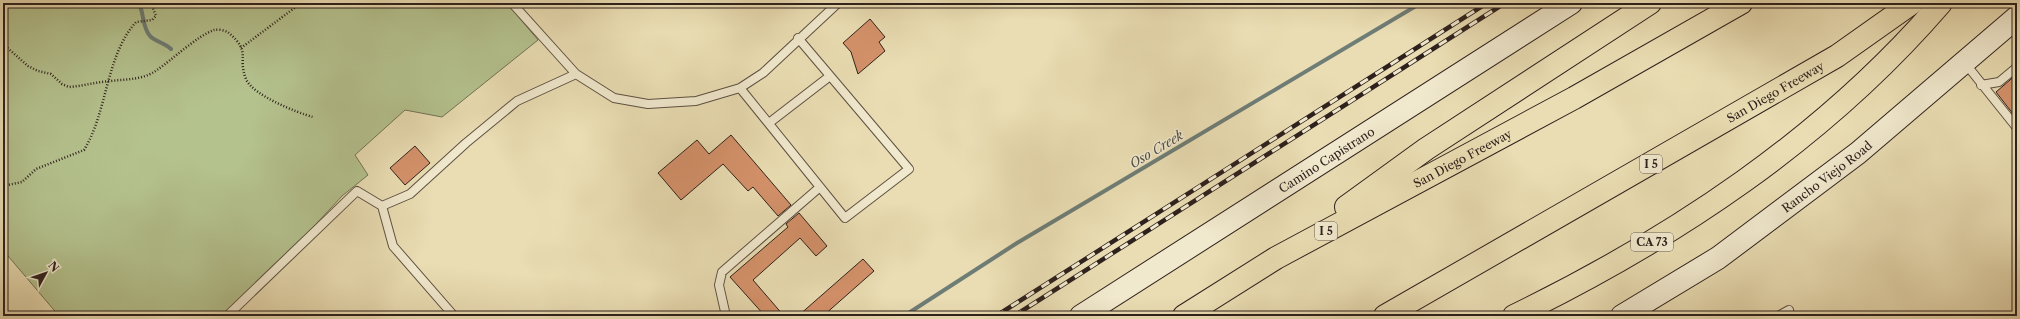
<svg xmlns="http://www.w3.org/2000/svg" width="2020" height="319" font-family="'Libre Caslon Text',serif">
  <style>
    .green { fill: #b4c28e; stroke: #717256 }
    .lines { fill: none; stroke-linecap: round; stroke-linejoin: round }
    .stream { stroke: #6e7d76; stroke-width: 4 }
    .building { fill: #d5926b; stroke: #2e211d }
    .lane-casing { stroke: #5d5042; stroke-width: 10 }
    .secondary-casing { stroke: #2e211d; stroke-width: 24 }
    .highway-casing { stroke: #2e211d; stroke-width: 24 }
    .path { stroke: #2e211d; stroke-width: 2.5; stroke-dasharray: 1 2; stroke-linecap: butt }
    .lane { stroke: #f1e9ce; stroke-width: 8 }
    .secondary { stroke: #f1e9ce; stroke-width: 22 }
    .highway { stroke: #eaddb3; stroke-width: 22 }
    .rail-casing { stroke: #2e211d; stroke-width: 4.5 }
    .rail { stroke: #f1e9ce; stroke-width: 3; stroke-dasharray: 9; stroke-linecap: butt }
    .labels { text-anchor: middle; dominant-baseline: central; stroke-width: 3; stroke-linejoin: round; paint-order: stroke }
    .shield { fill: #f1e9ce; stroke: #685d52; stroke-width: 1 }
    .shield-label { font-size: 11px; font-weight: bold; fill: #2e211d }
    .street-label { font-size: 12px; fill: #2e211d; stroke: #f1e9ce }
    .water-label { font-size: 13px; font-style: italic; fill: #4e4f49; stroke: #f1e9ce }
  </style>
  <rect width="100%" height="100%" fill="#eaddb3"/>
  <filter id="stains"><feTurbulence type="fractalNoise" baseFrequency=".005" numOctaves="4"/><feColorMatrix values="0 0 0 0 .2 0 0 0 0 .09 0 0 0 0 .02 0 0 0 .5 -.17"/></filter>
  <radialGradient id="worn" r=".72"><stop offset=".6" stop-color="#630" stop-opacity="0"/><stop offset="1" stop-color="#630" stop-opacity=".3"/></radialGradient>
  <path class="green" d="M3 3H507L538 40 442 117 405 110 355 155 368 175 342 196 231 316H59L3 250Z"/>
  <g class="lines">
    <path class="stream" d="M139 3C144 13 142 27 150 36 156 42 165 43 171 49
      M904 316 1017 243 1421 3"/>
  </g>
  <path class="building" d="M870 19 885 37 879 42 885 51 858 74 851 52 843 43Z
    M2017 74V119L1996 92Z
    M731 135 791 205 778 216 753 187 748 191 723 164 681 200 658 173 697 140 709 154Z
    M415 146 430 163 405 185 390 168Z
    M799 213 827 246 816 256 800 238 753 280 784 316H765L730 277 788 227 786 224Z
    M863 259 874 271 823 316H798Z"/>
  <g class="lines">
    <defs>
      <path id="lane" d="M512 3 576 74 614 98 648 104 696 101 740 88 763 73 838 3
        M1965 63 2017 128
        M1981 85 1999 82 2017 67
        M740 88 845 218 909 169 798 38
        M769 123 830 76
        M382 206 393 246 454 316
        M227 316 357 191 382 206 410 194 466 143 517 101 576 74
        M726 316 719 285 722 272 820 187
        M1778 316 1789 310 1790 316"/>
      <g id="secondary">
        <path id="s1" d="M1081 316 1571 3"/>
        <path id="s2" d="M1622 316 1718 258 1858 153 2017 17"/>
      </g>
      <g id="highway">
        <path d="M1346 207 1426 149 1650 3"/>
        <path id="s3" d="M1184 316 1276 258 1574 98 1741 3"/>
        <path id="s4" d="M1385 316 1837 56 1912 3"/>
        <path d="M1514 316C1674 238 1824 139 1941 3"/>
      </g>
    </defs>
    <use href="#lane" class="lane-casing"/>
    <use href="#secondary" class="secondary-casing"/>
    <use href="#highway" class="highway-casing"/>
    <path class="path" d="M3 44 28 66 38 71 51 74 62 84 69 87C83 86 96 82 111 81 127 79 143 80 157 70 173 59 197 36 214 30 218 29 225 30 229 33 252 53 237 57 246 79 252 95 298 113 313 117
      M241 48 301 3
      M3 186 22 182 36 169 84 150C108 111 105 57 136 22L152 20 156 16 151 3"/>
    <use href="#lane" class="lane"/>
    <use href="#secondary" class="secondary"/>
    <use href="#highway" class="highway"/>
    <defs>
      <path id="rail" d="M996 316 1487 3
        M1014 316 1505 3"/>
    </defs>
    <use href="#rail" class="rail-casing"/>
    <use href="#rail" class="rail"/>
  </g>
  <g class="labels">
    <g class="shield">
      <rect x="1640" y="155" width="22" height="18" rx="3"/>
      <rect x="1315" y="222" width="22" height="18" rx="3"/>
      <rect x="1631" y="233" width="42" height="18" rx="3"/>
    </g>
    <g class="shield-label">
      <text x="1651" y="164">I 5</text>
      <text x="1326" y="231">I 5</text>
      <text x="1652" y="242">CA 73</text>
    </g>
    <g class="street-label">
      <text stroke="none"><textPath href="#s4" startOffset="450">San Diego Freeway</textPath></text>
      <text stroke="none"><textPath href="#s3" startOffset="320">San Diego Freeway</textPath></text>
      <text stroke="none"><textPath href="#s1" startOffset="291">Camino Capistrano</textPath></text>
      <text stroke="none"><textPath href="#s2" startOffset="248">Rancho Viejo Road</textPath></text>
    </g>
    <g class="water-label">
      <text transform="translate(1156 149) rotate(-31)">Oso Creek</text>
    </g>
  </g>
  <rect width="2020" height="319" fill="none" stroke="#eaddb3" stroke-width="16"/>
  <rect x="4" y="4" width="2012" height="311" fill="none" stroke="#2e211d" stroke-width="2"/>
  <rect x="8" y="8" width="2004" height="303" fill="none" stroke="#2e211d"/>
  <g transform="translate(46 273) rotate(50)" stroke="#f1e9ce" stroke-width="3" paint-order="stroke">
  <path d="M0-3L7 15L0 10L-7 15Z" fill="#2e211d"/>
  <text y="-6" font-size="11" font-weight="bold" text-anchor="middle" fill="#2e211d">N</text>
  </g>
  <rect width="100%" height="100%" filter="url(#stains)"/>
  <rect width="100%" height="100%" fill="url(#worn)"/>
</svg>
